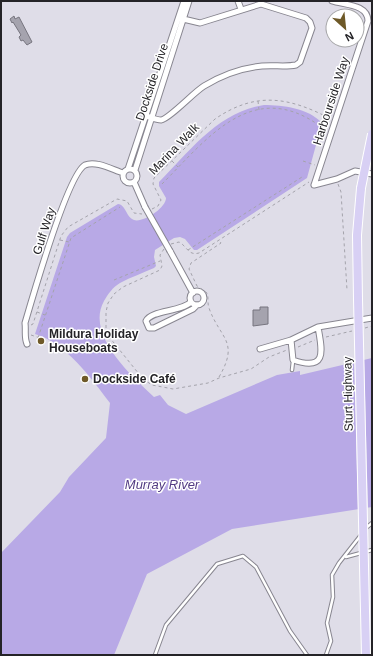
<svg xmlns="http://www.w3.org/2000/svg" width="373" height="656" font-family="Arial,sans-serif">
  <style>
    .water { fill: #b8a9e6 }
    .pier { fill: #dfdde8 }
    .building { fill: #a5a3ae; stroke: #77757f }
    .lines { fill: none; stroke-linecap: round; stroke-linejoin: round }
    .service-casing { stroke: #888690; stroke-width: 4.5 }
    .minor-casing { stroke: #888690; stroke-width: 7 }
    .trunk-casing { stroke: #fff; stroke-width: 10 }
    .path { stroke: #a4a3ab; stroke-width: 1; stroke-dasharray: 3 3; stroke-linecap: butt }
    .service { stroke: #fff; stroke-width: 2.5 }
    .minor { stroke: #fff; stroke-width: 5 }
    .trunk { stroke: #d8d0f4; stroke-width: 8 }
    .minor-bridge-casing { stroke: #888690; stroke-width: 7; stroke-linecap: butt }
    .trunk-bridge-casing { stroke: #fff; stroke-width: 10; stroke-linecap: butt }
    .minor-bridge { stroke: #fff; stroke-width: 5 }
    .trunk-bridge { stroke: #d8d0f4; stroke-width: 8 }
    .poi-dot { fill: #6e5928; stroke: #fff; stroke-width: 1.5 }
    .labels { text-anchor: middle; dominant-baseline: central; stroke-width: 3; stroke-linejoin: round; paint-order: stroke }
    .street-label { font-size: 12px; fill: #242327; stroke: #fff }
    .poi-label { font-size: 12px; font-weight: bold; fill: #242327; stroke: #fff; text-anchor: start }
    .water-label { font-size: 13px; font-style: italic; fill: #523b83; stroke: #fff }
  </style>
  <rect width="100%" height="100%" fill="#dfdde8"/>
  <path class="water" d="M264 105C283 105 308 108 322 123L307 178 197 250H194L185 239 180 237 174 238 155 250 154 257 156 266 154 268C143 273 131 277 120 283 113 287 108 294 104 301 85 335 132 376 154 397L160 395 168 405 186 414 277 375 300 371V375L372 358V507L232 529 147 574 114 655H1V553L60 492 69 477 106 438 110 403C91 378 66 343 35 334L67 237 70 233 118 204C126 205 126 217 134 220 143 223 166 208 166 198L159 186V182C190 151 218 112 264 105Z"/>
  <path class="pier" d="M364 357 368 511 358 512 354 359Z"/>
  <path class="building" d="M14 16 15 19 19 17 32 42 27 45 23 40 21 41 19 37 21 35 13 22 12 23 10 19Z
    M260 307H268V324L253 326V310H260Z"/>
  <g class="lines">
    <defs>
      <path id="service" d="M292 370 293 361
        M366 528 372 523
        M346 557 372 550
        M155 655 166 625 217 564 243 556 256 567 290 631 307 655
        M326 655 331 641 327 623 333 597 332 575 339 563 361 535"/>
      <path id="minor" d="M238 1 241 9
        M146 116C150 117 156 120 161 120 169 119 194 92 204 86 222 75 241 68 262 66 274 65 286 67 296 65L300 62 312 28 310 22 306 18 261 4 200 23 179 18
        M123 176a7 7 0 1 1 14 0a7 7 0 1 1-14 0Z
        M128 169 184 1
        M135 170 189 1
        M134 182 145 207
        M314 185 368 21C368 4 344 5 332 1
        M314 185 337 179 355 171 372 174
        M170 251 193 293
        M190 298a7 7 0 1 1 14 0a7 7 0 1 1-14 0Z
        M191 302C181 312 151 310 146 321L149 328H154L193 309 197 305
        M318 327C322 350 328 372 293 360L291 340 318 327 372 318
        M27 344C24 337 26 331 25 323 32 299 68 174 85 165 96 160 113 170 123 173
        M260 349 291 340"/>
      <path id="trunk" d="M358 299 357 235 361 188"/>
    </defs>
    <use href="#service" class="service-casing"/>
    <use href="#minor" class="minor-casing"/>
    <use href="#trunk" class="trunk-casing"/>
    <path class="path" d="M258 101 259 110
      M172 161 178 167
      M303 161 315 165
      M162 184C206 140 252 77 320 126
      M338 184 341 192 347 290
      M152 209 158 206 161 200 153 184 154 178 215 119C256 91 289 97 331 119
      M60 240 69 242
      M171 244 179 242C187 246 188 256 199 253L309 182
      M164 249 160 255 162 266 160 270 123 287 114 294 108 303 106 312V329L110 338 143 379 152 385 173 389 208 383 219 378 251 369 269 357 287 350
      M188 250 302 177
      M114 280 160 261
      M37 312 45 315
      M31 325 33 324 61 236 68 227 117 199 127 201 134 213 142 214
      M365 328 372 326
      M31 335 46 340
      M326 337 352 331
      M38 338 71 238 120 207
      M298 347 315 340
      M219 377C240 341 220 339 209 308 207 303 209 298 207 293L197 286 189 269 191 263 221 243 219 240"/>
    <use href="#service" class="service"/>
    <use href="#minor" class="minor"/>
    <use href="#trunk" class="trunk"/>
    <defs>
      <path id="minor-bridge" d="M145 207 170 251"/>
      <path id="trunk-bridge" d="M361 188 372 134
        M358 299 366 655"/>
    </defs>
    <use href="#minor-bridge" class="minor-bridge-casing"/>
    <use href="#trunk-bridge" class="trunk-bridge-casing"/>
    <use href="#minor-bridge" class="minor-bridge"/>
    <use href="#trunk-bridge" class="trunk-bridge"/>
  </g>
  <g class="poi-dot">
    <circle cx="41" cy="341" r="4"/>
    <circle cx="85" cy="379" r="4"/>
  </g>
  <g class="labels">
    <g class="street-label">
      <text transform="translate(152 82) rotate(-72)">Dockside Drive</text>
      <text transform="translate(331 101) rotate(-72)">Harbourside Way</text>
      <text transform="translate(174 149) rotate(-46)">Marina Walk</text>
      <text transform="translate(44 231) rotate(-72)">Gulf Way</text>
      <text transform="translate(348 394) rotate(-91)">Sturt Highway</text>
    </g>
    <g class="poi-label">
      <text x="49" y="334">Mildura Holiday<tspan x="49" dy="14">Houseboats</tspan></text>
      <text x="93" y="379">Dockside Café</text>
    </g>
    <g class="water-label">
      <text x="162" y="484">Murray River</text>
    </g>
  </g>
  <rect width="373" height="656" fill="none" stroke="#242327" stroke-width="4"/>
  <g transform="translate(345 28) rotate(153)"><circle r="19" fill="#ffffff" stroke="#a7a7a9"/>
  <path d="M0-3L7 15L0 10L-7 15Z" fill="#6e5928"/>
  <text y="-6" font-size="11" font-weight="bold" text-anchor="middle" fill="#242327">N</text>
  </g>
</svg>
